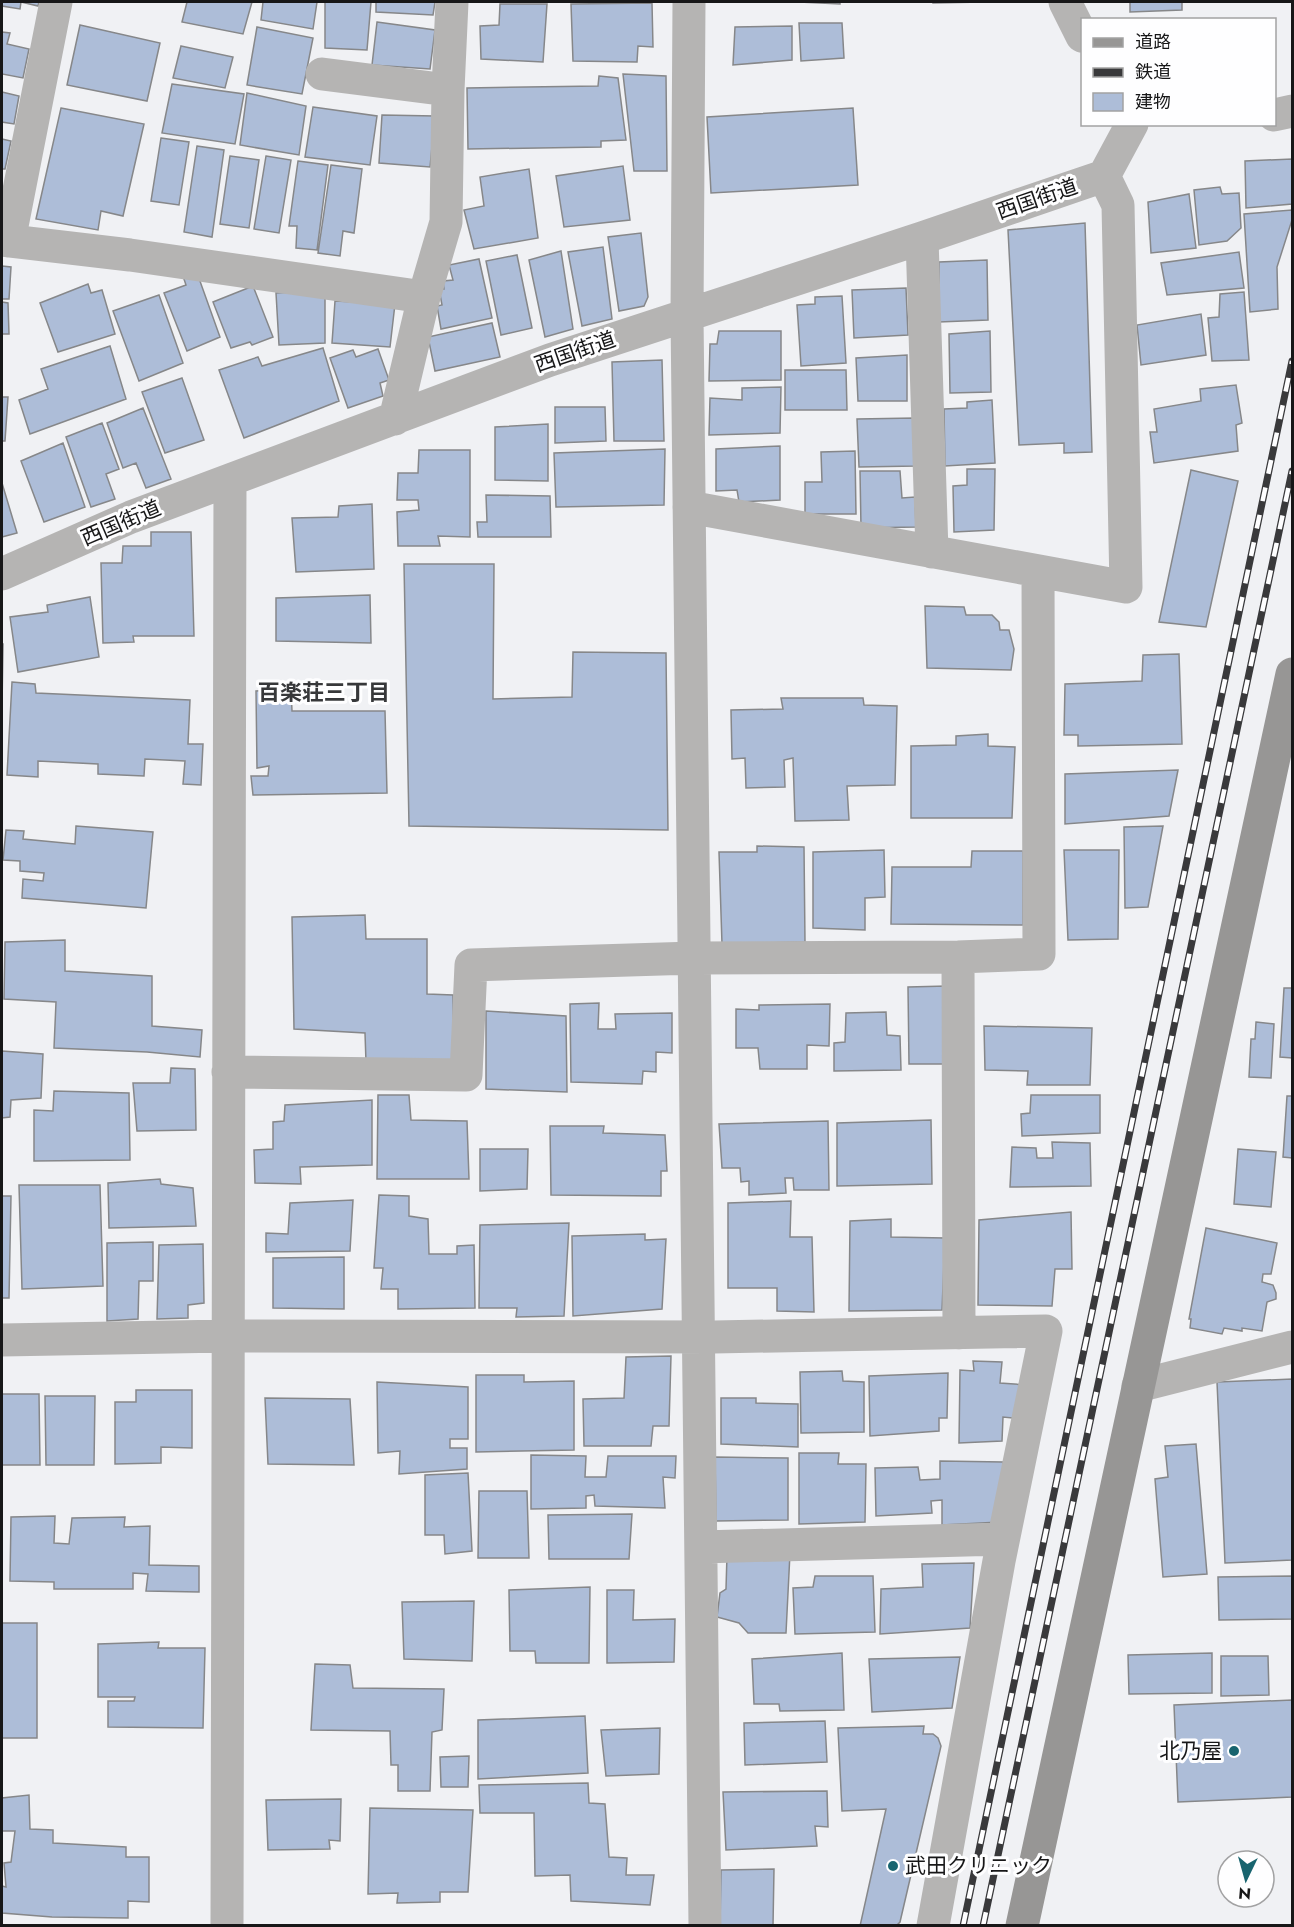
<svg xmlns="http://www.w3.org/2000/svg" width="1294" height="1927" font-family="Jost,'Noto Sans JP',sans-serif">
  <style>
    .building { fill: #adbdd8; stroke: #868789; stroke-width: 1.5 }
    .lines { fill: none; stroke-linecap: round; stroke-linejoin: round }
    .street { stroke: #b5b4b3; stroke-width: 33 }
    .secondary { stroke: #979695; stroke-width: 33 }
    .rail-casing { stroke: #39393b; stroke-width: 7 }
    .rail { stroke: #fefeff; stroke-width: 4.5; stroke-dasharray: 14; stroke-linecap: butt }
    .poi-dot { fill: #18646f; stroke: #fefeff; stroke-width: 2 }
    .labels { text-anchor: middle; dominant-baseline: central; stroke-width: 6; stroke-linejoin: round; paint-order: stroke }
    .street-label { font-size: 21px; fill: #171718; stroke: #fefeff }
    .poi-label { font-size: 21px; fill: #171718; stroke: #fefeff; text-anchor: end }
    .neighbourhood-label { font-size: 22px; font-weight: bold; fill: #37383a; stroke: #fefeff }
  </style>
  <rect width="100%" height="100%" fill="#f0f1f4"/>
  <path class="building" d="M2 2H39L38 6 21 2 20 9 2 6Z
    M187 2H252L243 34 182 22Z
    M263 2H317L313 29 261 20Z
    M325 2H371L367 50 325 48Z
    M376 2H435L433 15 376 12Z
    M799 2H840V4Z
    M933 2H983L933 3Z
    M1130 2H1182V10L1130 12Z
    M652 3 653 47 638 46 637 62 573 61 571 4Z
    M500 4H547L543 62 481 59 480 26 499 25Z
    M377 22 435 30 430 69 372 65Z
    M799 23H842L844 58 801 61Z
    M80 25 160 43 147 101 67 85Z
    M792 26V60L733 65 735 27Z
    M257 27 313 38 302 94 247 85Z
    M2 32 10 33 7 44 29 49 23 78 2 74Z
    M181 46 233 57 225 88 173 78Z
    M623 74 666 76 667 171H634Z
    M599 76 618 78 626 140 601 141V147L468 149 467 88 598 86Z
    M172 84 244 94 235 144 162 133Z
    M2 92 19 96 14 124 2 122Z
    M247 93 306 106 299 155 240 145Z
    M313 107 377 116 370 165 305 157Z
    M61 108 144 124 123 216 101 211 98 230 36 219Z
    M853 108 858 185 711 193 707 117Z
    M382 115 435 116 430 167 379 163Z
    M161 138 189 142 179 205 151 201Z
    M2 139 11 141 5 169H2Z
    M197 146 224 150 212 237 184 232Z
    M230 156 259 160 249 228 220 224Z
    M266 156 291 160 279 233 254 229Z
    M1292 159V204L1246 208 1245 161Z
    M298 161 328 165 317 250 296 248 297 226H289Z
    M331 165 362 169 354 233 343 231 340 256 318 253Z
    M623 166 630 220 564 227 556 176Z
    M529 169 538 238 474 249 464 210 484 206 480 177Z
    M1220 187 1222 194 1239 193 1241 228 1227 241 1199 245 1194 190Z
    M1189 194 1196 248 1151 253 1148 202Z
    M1292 210V220L1277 267 1278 309 1250 312 1244 214Z
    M1085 223 1092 452 1064 453V443L1019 445 1008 230Z
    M641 233 648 297 644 306 619 311 608 237Z
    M603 247 612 319 582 326 568 252Z
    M561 251 573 329 545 337 529 260Z
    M1239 252 1244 288 1167 295 1161 263Z
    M517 255 532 328 501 335 486 261Z
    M479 259 492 318 441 329 437 306 442 305 439 289H444L443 281 453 280 449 265Z
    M987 260 988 320 939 322V262Z
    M2 266 11 267 9 299H2Z
    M196 270 220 337 187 351 164 293 186 285 182 273Z
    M88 284 91 293 102 290 115 334 58 352 40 303Z
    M253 286 273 337 252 345 250 342 231 348 213 302Z
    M906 288 908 335 854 338 852 290Z
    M325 290V343L279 345 276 293Z
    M1244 292 1249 360 1212 361 1208 318 1219 317 1220 294Z
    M159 295 183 363 139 381 113 311Z
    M842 296 846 363 801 366 797 305 815 304V297Z
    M335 301 395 304 390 347 332 343Z
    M2 302 8 303 9 334H2Z
    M1201 314 1206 355 1141 365 1137 325Z
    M492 323 500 357 435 371 428 337Z
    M719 331H781V380L709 381 710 344H717Z
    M990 331 991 392 950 393 949 334Z
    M110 346 126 399 30 434 19 400 48 389 41 369Z
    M323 348 339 401 244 438 219 370 258 357 262 366Z
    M378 349 389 380 380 383 383 396 348 408 330 358 353 350 356 357Z
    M907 355V401H858L856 358Z
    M662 360 664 441H614L612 362Z
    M785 370H846L847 410H785Z
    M182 378 204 440 165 453 142 392Z
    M1236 385 1242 423 1236 425 1238 451 1154 463 1150 432H1157L1154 409 1201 401 1200 389Z
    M781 387 780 433 709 435 710 398 742 400V388Z
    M2 397H8L5 441H2Z
    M992 400 995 463 945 466 944 409 967 408V402Z
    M555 407H605L606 441 555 443Z
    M143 408 171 479 146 488 136 463 123 468 107 423Z
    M915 418 916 466 859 467 857 419Z
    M102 423 119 469 106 474 115 499 91 507 66 437Z
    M548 424V481L495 480V427Z
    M63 443 85 507 44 522 21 461Z
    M780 446V500L739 502 737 490 716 491V449Z
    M665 449 664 505 556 507 554 453Z
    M419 450H470V537L438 536 440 546H398L397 512 419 510 418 500H397L398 473H418Z
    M855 451 856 514H805V482H822L821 452Z
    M967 469H995L994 530 954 532 953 486 967 485Z
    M1191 470 1238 481 1206 627 1159 622Z
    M860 471H900L902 498 915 497 916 527 861 528Z
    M2 483 17 533 2 537Z
    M486 495 550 496 551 537H478L477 522H487Z
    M372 504 374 569 296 572 292 518 338 517 339 506Z
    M151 532H191L194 636H133L134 642 103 643 101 563H122L123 546H151Z
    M404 564H494L493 699 572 697 573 652 666 653 668 830 409 826Z
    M370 595 371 643 276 641V598Z
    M90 597 99 657 18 672 10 617 48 612 47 605Z
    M925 606 964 607 966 615H992L999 622 1000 630H1009L1014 649 1011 670 927 668Z
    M2 644H3L2 708Z
    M1179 654 1182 744 1078 746V735H1064L1065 684 1142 681 1143 655Z
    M12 682 35 684 36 693 190 700 188 744H203L201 785 183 784 185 761 145 759 144 776 98 774V764L38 761V777L7 775Z
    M291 689 292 711H385L387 793 253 795 251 776H268L269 766 257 768 256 691Z
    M781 698H863L864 705 897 706 895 785 847 786 849 820 795 821 793 758 784 760 785 787 746 788 745 758 732 759 731 710 783 709Z
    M988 734V746L1015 747 1012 818H911V746L956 745V736Z
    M1178 770 1169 816 1065 824V774Z
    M76 826 153 832 146 908 22 898 23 879 43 881 44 873 20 871V861L3 860 6 830 24 831 23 839 75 844Z
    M1163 826 1148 907 1125 908 1124 827Z
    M757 846 804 847 805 942 722 944 719 852H757Z
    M884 850 885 897 865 898V930L813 928V852Z
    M1064 850H1119L1118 939 1068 940Z
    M972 851H1023V925L891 924 892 867H971Z
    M365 915 366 939H427V994L453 995 454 1061 366 1062 365 1033 294 1029 292 917Z
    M65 940V971L152 976V1026L202 1030 200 1057 147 1052 54 1048 56 1002 4 999 5 942Z
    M947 986 948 1064H909L908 987Z
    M1284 988H1292V1058L1280 1057Z
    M599 1003 598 1029H616L615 1014 672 1013V1053L656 1052V1072L643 1071 642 1084 571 1082 570 1004Z
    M830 1004 829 1046 807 1045V1069H760L758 1048H736V1009L759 1010V1005Z
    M486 1011 566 1016 567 1092 486 1089Z
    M886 1012 887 1035 900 1036 901 1070 834 1071V1043L845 1042 846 1013Z
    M1256 1022 1274 1024 1271 1078 1249 1077 1251 1039H1255Z
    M984 1026 1092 1028 1090 1085H1027L1028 1071 985 1070Z
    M2 1051 43 1054 41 1098 11 1100 10 1117 2 1118Z
    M171 1068 195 1069 196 1130 137 1131 133 1083H170Z
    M54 1091 129 1093 130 1160 34 1161V1110L53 1111Z
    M378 1095H409L411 1120 467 1121 469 1179H377Z
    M1031 1095H1100V1133L1022 1136 1021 1114 1030 1113Z
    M1287 1096H1292V1158L1283 1157Z
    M372 1100V1165L300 1167 301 1184 255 1183 254 1150 273 1149V1122L284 1121 285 1105Z
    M931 1120 932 1184 837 1186V1123Z
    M828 1121 829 1190H794L793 1178H785L786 1193 749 1195V1181L741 1182 740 1168H722L719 1124Z
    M550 1126H604L603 1133 665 1135 667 1171H661V1196L551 1195Z
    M1052 1142 1090 1143 1091 1186 1010 1187 1012 1147 1036 1148 1037 1158H1053Z
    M480 1149H528L527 1189 480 1191Z
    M1238 1149 1276 1152 1271 1207 1234 1204Z
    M160 1179 161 1184 193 1188 196 1226 109 1228 108 1183Z
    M19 1185H100L103 1286 22 1289Z
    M379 1195 409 1196V1216L428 1219 429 1254H457V1246L474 1245 475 1308 398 1309V1289H381L383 1268H374Z
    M2 1196H11L9 1298H2Z
    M353 1200 350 1251 266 1252V1233L288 1234 290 1203Z
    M791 1201 790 1237H812L814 1312 777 1311V1288H728V1203Z
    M1071 1212 1072 1269H1055L1052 1306 978 1305 979 1220Z
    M891 1219V1237L945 1238 942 1310 849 1311 850 1221Z
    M569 1223 564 1316 516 1317 517 1308H479L480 1225Z
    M1206 1228 1277 1243 1271 1274H1263L1262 1282 1273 1285 1276 1293V1299L1267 1302 1262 1331 1242 1328V1331L1224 1328 1222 1334 1190 1328 1191 1319H1189Z
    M645 1234V1240L666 1239 662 1309 573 1316 572 1236Z
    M153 1242V1281H139L138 1319 107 1321V1243Z
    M203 1244 204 1303 188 1305V1318L157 1319 159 1245Z
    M344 1257V1309L273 1308V1258Z
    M671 1356 669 1426H653L651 1446H584L583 1399 624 1398 626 1357Z
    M973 1361 1002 1362 1000 1383 1028 1385 1022 1419 1003 1417 1002 1441 959 1443 960 1370 974 1371Z
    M842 1371 843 1381 864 1382V1432L801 1433 800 1372Z
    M948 1373 947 1418H939V1431L870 1436 869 1376Z
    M476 1375H524V1382L574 1381V1450L476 1452Z
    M1292 1379V1560L1225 1563 1217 1382Z
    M377 1382 468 1387V1439H450V1448H467V1469L399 1474 400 1451 378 1453Z
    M136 1390H192V1448L161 1447V1463L115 1464V1402H136Z
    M2 1394H39L40 1465H2Z
    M45 1396H95L94 1465H46Z
    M265 1398 350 1399 354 1465 268 1464Z
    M721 1398H756V1403L798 1404V1447L721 1444Z
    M1196 1444 1207 1574 1163 1577 1155 1479 1168 1477 1165 1446Z
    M799 1453H839L838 1464H866L865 1522 799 1524Z
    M531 1455 586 1456 585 1477H606L608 1456H676L675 1478 663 1477 665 1508 595 1506 594 1495 586 1496V1508L531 1509Z
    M715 1457 788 1458V1520L716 1521Z
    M940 1461 1003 1462 1000 1522 942 1525V1500L931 1501 932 1513 876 1516 875 1468 918 1467 920 1480 940 1479Z
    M468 1473 472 1551 445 1554 444 1535H425V1475Z
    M479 1491H527L529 1558H478Z
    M632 1514 629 1559H549L548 1515Z
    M55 1516 54 1543 69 1544 72 1518 125 1517 124 1527 150 1526 149 1565 199 1566V1592L146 1591 148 1574 133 1573V1589H54V1582L10 1581 11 1517Z
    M790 1553 786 1633H748L739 1623 717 1617 720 1593 726 1589 727 1555Z
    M974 1563 970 1628 880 1634 881 1589 923 1587 922 1564Z
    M815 1576H873L875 1632 795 1634 793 1588 813 1587Z
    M1292 1576V1619L1219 1620 1218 1577Z
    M590 1587 589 1663H536L535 1651H510L509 1590Z
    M607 1590H634L633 1620 675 1619 674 1662 607 1663Z
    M474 1601 472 1661 404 1659 402 1602Z
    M2 1623H37V1738H2Z
    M159 1642 158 1648H205L203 1728 108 1727V1701H134L135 1697H98V1644Z
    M842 1653 844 1710 780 1711 779 1704H754L752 1659Z
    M1212 1653V1693L1129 1694 1128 1655Z
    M1221 1656H1268L1269 1695 1221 1696Z
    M960 1657 952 1708 872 1712 869 1659Z
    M315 1664 350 1665 353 1688 444 1689 442 1730 432 1732 430 1791H398V1765H391L390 1731 311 1730Z
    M1292 1700V1797L1178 1802 1174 1705Z
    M585 1716 588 1773 478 1779V1720Z
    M825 1721 827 1762 745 1765 744 1723Z
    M924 1726 923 1734H933L938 1738 941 1746 900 1922 896 1926H860L886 1809 842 1811 838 1728Z
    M660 1728 659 1774 606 1776 601 1730Z
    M469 1756 468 1787H441L440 1757Z
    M588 1783 589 1803 605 1804 609 1857 627 1858 626 1875H654L650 1905 571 1901 570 1875 535 1876 534 1813H480L479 1785Z
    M827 1791 828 1827 815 1826 817 1846 726 1850 723 1792Z
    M29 1795 30 1829 53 1830V1843L126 1847V1857H149V1902L128 1901V1918L52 1917 2 1913V1886L6 1887 4 1863 11 1862 15 1831H2V1798Z
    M341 1799 340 1841 329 1840 330 1849 268 1850 266 1800Z
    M370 1808 473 1810 468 1892H440V1902L397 1903 398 1893 368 1894Z
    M774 1869 773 1926H720L721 1870Z"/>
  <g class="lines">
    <path class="street" d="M689 2 687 315 705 1926
      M1065 2 1082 36
      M322 74 448 90
      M1274 115 1292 111
      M922 238 932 552
      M2 240 130 255 424 297
      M9 241 56 2
      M395 419 424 297 446 222 448 90 452 2
      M689 507 1126 587 1118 205 1104 176
      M2 574 131 517 550 360 922 238 1104 176 1132 124
      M958 957 959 1333
      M228 1072 466 1075 471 965 694 958 958 957 1039 954 1038 571
      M2 1340 227 1336 714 1337 1046 1331 999 1561 933 1926
      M1138 1386 1292 1347
      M701 1547 1003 1539
      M227 1926 230 480"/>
    <path class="secondary" d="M1022 1926 1292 674"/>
    <defs>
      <path id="rail" d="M963 1926 1292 361
        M983 1926 1292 471"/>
    </defs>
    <use href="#rail" class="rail-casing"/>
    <use href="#rail" class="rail"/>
  </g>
  <g class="poi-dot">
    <circle cx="1234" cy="1751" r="6"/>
    <circle cx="893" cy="1866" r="6"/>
  </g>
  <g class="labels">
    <g class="street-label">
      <text transform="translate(1037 199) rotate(-19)">西国街道</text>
      <text transform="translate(575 352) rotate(-19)">西国街道</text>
      <text transform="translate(121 523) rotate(-23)">西国街道</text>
    </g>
    <g class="poi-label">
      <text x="1222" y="1751">北乃屋</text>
      <text x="905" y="1866" text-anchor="start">武田クリニック</text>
    </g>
    <g class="neighbourhood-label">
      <text x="324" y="692">百楽荘三丁目</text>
    </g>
  </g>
  <rect width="1294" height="1927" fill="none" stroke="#171718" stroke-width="6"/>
  <rect x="1081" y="18" width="195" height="108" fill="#fefeff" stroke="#a2a2a3" stroke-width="1.5"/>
  <rect x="1093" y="38" width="30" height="9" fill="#979695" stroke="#a2a2a3" stroke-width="1.5"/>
  <text x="1135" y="48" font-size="18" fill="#171718">道路</text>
  <rect x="1093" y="68" width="30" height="9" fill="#39393b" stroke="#a2a2a3" stroke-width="1.5"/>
  <text x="1135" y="78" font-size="18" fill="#171718">鉄道</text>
  <rect x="1093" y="93" width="30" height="18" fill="#adbdd8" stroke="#a2a2a3" stroke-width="1.5"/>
  <text x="1135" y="108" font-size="18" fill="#171718">建物</text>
  <g transform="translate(1246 1879) rotate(185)"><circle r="28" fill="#fefeff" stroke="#a2a2a3" stroke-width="1.5"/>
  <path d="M0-4.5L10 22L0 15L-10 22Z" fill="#18646f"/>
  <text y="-9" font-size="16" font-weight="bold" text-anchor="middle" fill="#171718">N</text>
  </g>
</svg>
